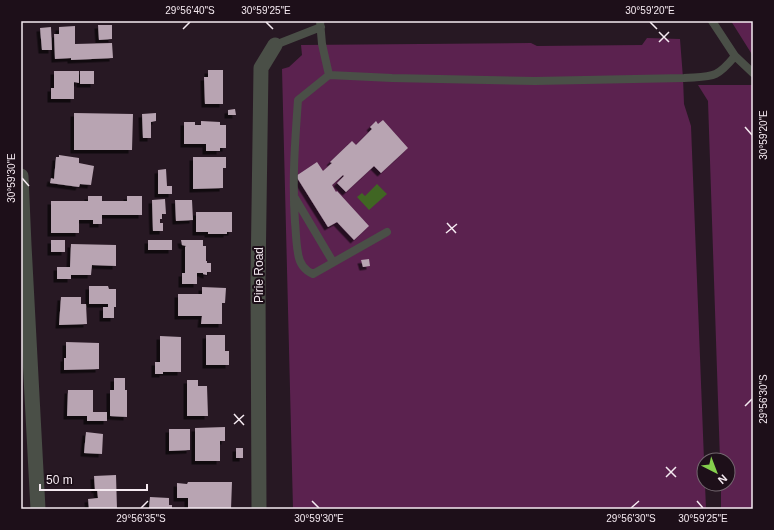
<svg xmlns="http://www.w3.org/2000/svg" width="774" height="530" font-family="Helvetica,sans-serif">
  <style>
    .green { fill: #5b224f }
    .water { fill: #406623 }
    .building { fill: #b8a4b2; filter: url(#shadow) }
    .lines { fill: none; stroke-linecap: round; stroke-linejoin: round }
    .lane { stroke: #4a4f47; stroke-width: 8 }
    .street { stroke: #4a4f47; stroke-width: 15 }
    .ticks { fill: none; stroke: #f5eaf1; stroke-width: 1.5 }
    .labels { text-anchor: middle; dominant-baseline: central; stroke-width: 4; stroke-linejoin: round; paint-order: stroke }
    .street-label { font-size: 12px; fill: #f5eaf1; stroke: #1d0f19 }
    .neatline { fill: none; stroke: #f5eaf1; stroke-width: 1.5 }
    .ticks-label { font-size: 10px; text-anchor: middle; fill: #f5eaf1 }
  </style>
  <defs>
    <filter id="shadow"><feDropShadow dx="-3.5" dy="3.5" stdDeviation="0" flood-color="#0009"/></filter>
  </defs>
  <rect width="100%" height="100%" fill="#271823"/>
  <path class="green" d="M731 21H753V56Z
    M647 38 680 39 683 78 684 104 691 126 704 460V484H705L706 509H293L282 69 289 67 302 55 301 45 531 43 537 46 642 45Z
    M698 85H753V509H721V484H728V460H720L708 101Z"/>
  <path class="water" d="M377 184 387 194 369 210 357 197 362 193 365 196Z"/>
  <path class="building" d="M98 25H112V39L99 40Z
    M75 26V44L112 43 113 58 71 60V58L55 59 54 34H59V27Z
    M51 27 52 50H42L40 28Z
    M208 70H223V104H205L204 77H208Z
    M54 71H79V83L74 82V99H51V88H54Z
    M80 71H94V84H80Z
    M235 109 236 115H228V110Z
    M74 113 133 114 132 150H74Z
    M156 113V121L151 122V138H143L142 114Z
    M383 120 408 148 381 173 374 166 346 192 337 183 344 176 343 175 332 185 336 192 337 191 369 226 354 240 337 222 328 227 296 176 317 162 323 171 332 163 330 162 352 141 356 145 372 129 370 127 376 121 378 124Z
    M201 121 220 122V125H226V148H220V151H206V144H184V122H195V125H201Z
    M59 155 79 158V163L94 166 91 185 80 184 79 187 50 183 51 178 54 179 56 157H59Z
    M193 157H226V168H223V188L193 189Z
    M166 169 167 186H172V194H158V170Z
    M88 196H102V201H127V196H142V215H102V224H93V220H79V233H51V201H88Z
    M165 199 166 214H162V219H160V223H163V231H153L152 200Z
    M175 200H192L193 220 176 221Z
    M196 212H232V232H227V234H208V232H196Z
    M51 240H65V252H51Z
    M148 240H172V250H148Z
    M181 240H203V246H206V261H207V263H211V272H207V275L203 274V273H197V284H182V273H185V247L186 246 182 245Z
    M71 244 116 245V266L92 265 91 275H71V279H57V267H70Z
    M369 259 370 266 363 267 361 260Z
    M89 286H108L109 289H116V307H108V304H89Z
    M202 287 226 288 225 303H222V324H201L202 316H178V294H202Z
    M61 297H81V304H86L87 324 59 325Z
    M103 307H114V318H103Z
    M206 335H225V351H229V365H206Z
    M160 336 181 337V372H163V374H155V362H160Z
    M66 342 99 343V369L64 370V358H66Z
    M114 378H125V390H127V417L110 416V390H114Z
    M187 380H198V386H207L208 416H187Z
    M68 390H93V412H107V421H87V416H67Z
    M225 427V441H220V461H195V428Z
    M169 429H190V450L169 451Z
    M86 432 103 434 102 454 84 453Z
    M236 448H243V458H236Z
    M116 475 117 509H89L88 499 98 498 97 489 95 490 94 476Z
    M188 482H232L231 509H188V498H177V483L187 484Z
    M150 497 169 498V505H172V509H149Z"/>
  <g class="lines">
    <path class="lane" d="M320 21 322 44 329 75 392 78 535 81 684 78C713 76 716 79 735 56
      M712 21 735 56 753 73
      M275 45 321 27
      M329 75 298 100C295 142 292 180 295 222 296 232 296 243 298 253 299 262 304 270 313 274L387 232
      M295 198 333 262"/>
    <path class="street" d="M21 176 24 245 38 509
      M259 509 258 280 261 68 275 45"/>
  </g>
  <path class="ticks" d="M266 22 273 29M650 22 657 29M183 29 190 22M659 32 669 42M659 42 669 32M745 127 752 135M22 178 29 186M447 223 456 233M446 233 457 224M745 406 752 399M234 414 244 425M234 424 244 415M666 467 676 477M666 477 676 467M312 501 319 508M697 501 703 508M141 508 148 501M631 508 639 501"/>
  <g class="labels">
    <g class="street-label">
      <text transform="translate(259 275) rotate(-90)">Pirie Road</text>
    </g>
  </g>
  <rect width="774" height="530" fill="none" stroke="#1d0f19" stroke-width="44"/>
  <g transform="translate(716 472) rotate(138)"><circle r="19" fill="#1d0f19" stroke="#73676f"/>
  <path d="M0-3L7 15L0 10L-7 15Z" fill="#85cf4d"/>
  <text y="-6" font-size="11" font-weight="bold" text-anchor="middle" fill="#f5eaf1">N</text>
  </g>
  <path d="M40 484v6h107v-6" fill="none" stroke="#f5eaf1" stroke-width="2"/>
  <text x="46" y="484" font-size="12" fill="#f5eaf1" stroke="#1d0f19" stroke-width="3" paint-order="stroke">50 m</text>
  <rect x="22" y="22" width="730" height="486" class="neatline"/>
  <g class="ticks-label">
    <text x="190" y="14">29°56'40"S</text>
    <text x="266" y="14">30°59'25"E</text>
    <text x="650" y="14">30°59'20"E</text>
    <text transform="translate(763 135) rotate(-90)" y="4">30°59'20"E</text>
    <text transform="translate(11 178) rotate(-90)" y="4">30°59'30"E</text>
    <text transform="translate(763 399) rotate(-90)" y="4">29°56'30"S</text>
    <text x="141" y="522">29°56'35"S</text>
    <text x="319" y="522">30°59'30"E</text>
    <text x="631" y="522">29°56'30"S</text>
    <text x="703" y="522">30°59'25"E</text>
  </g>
</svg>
